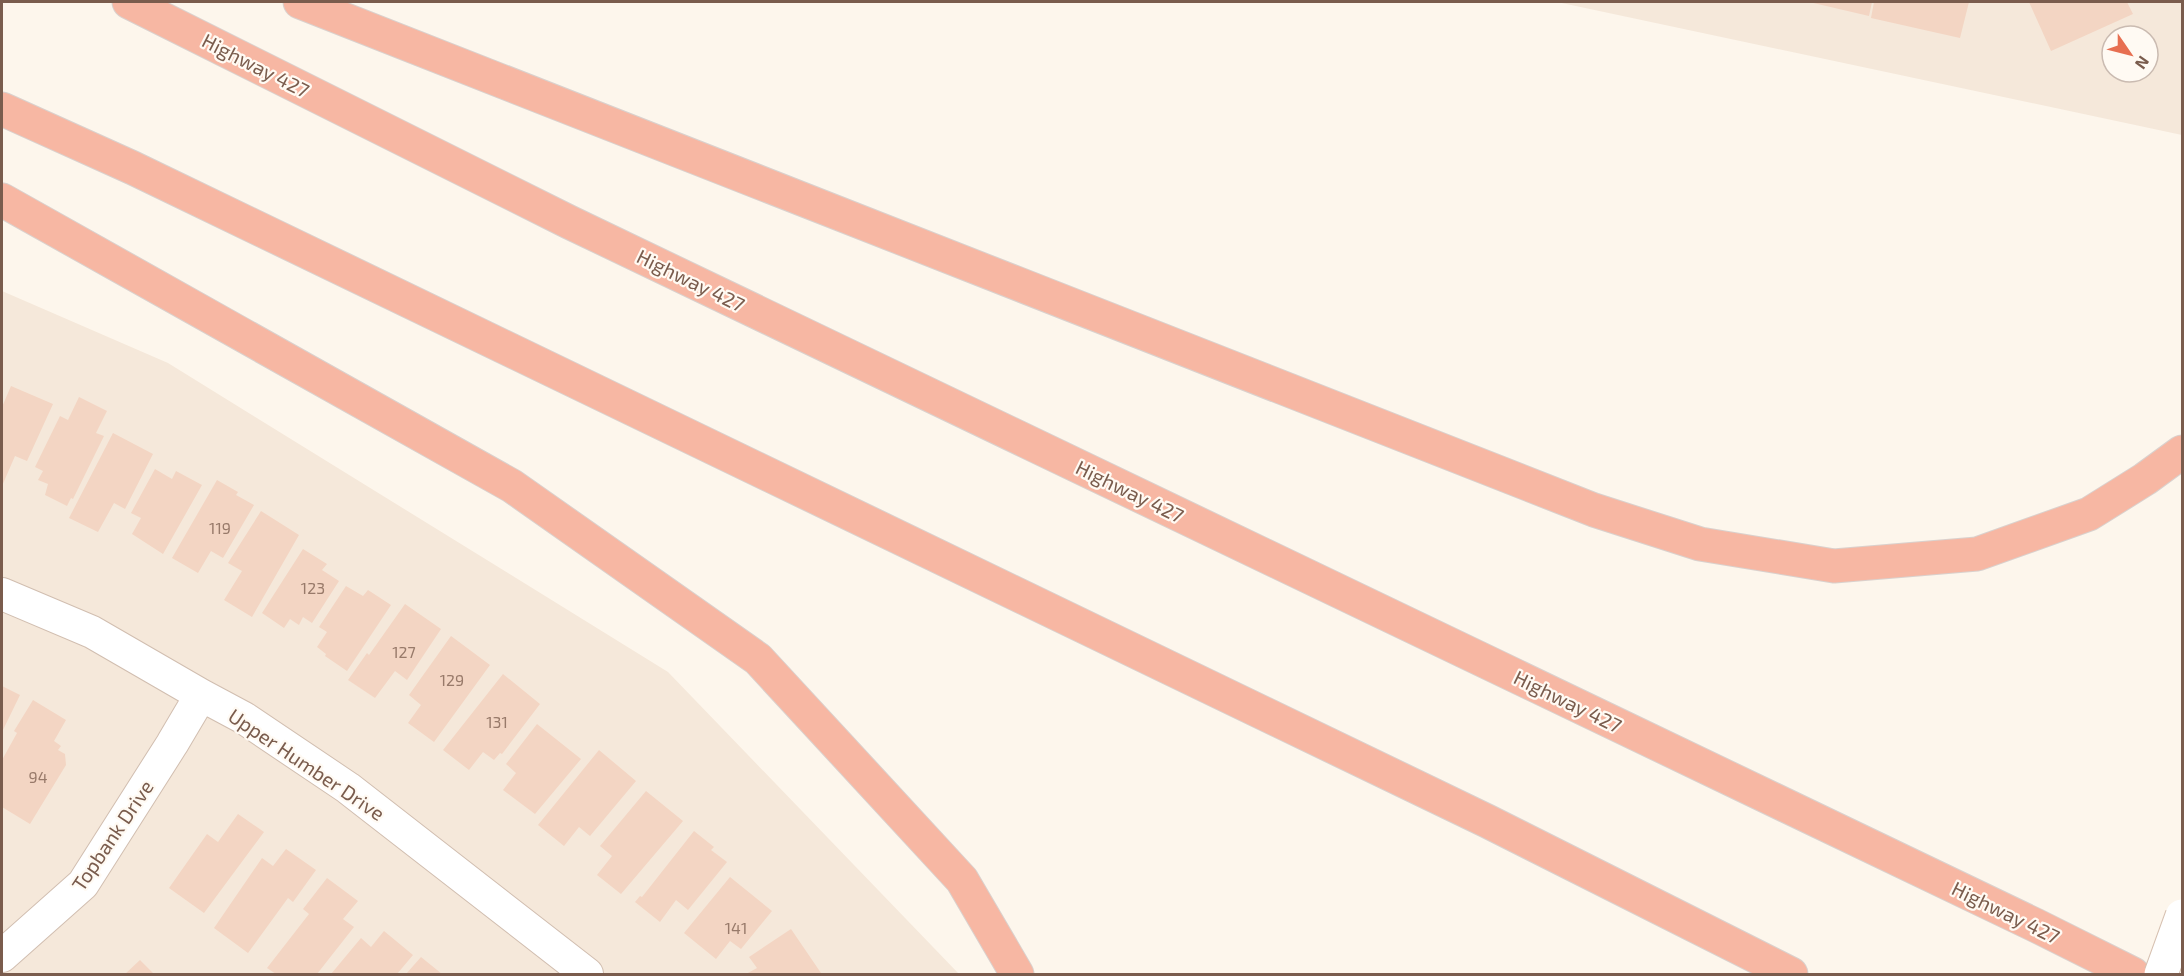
<svg xmlns="http://www.w3.org/2000/svg" width="2184" height="976" font-family="'Exo 2',sans-serif">
  <style>
    .residential { fill: #f5e8da; fill-rule: evenodd }
    .building { fill: #f3d5c3 }
    .lines { fill: none; stroke-linecap: round; stroke-linejoin: round }
    .street-casing { stroke: #d1beb0; stroke-width: 34 }
    .highway-casing { stroke: #dad1cd; stroke-width: 35 }
    .street { stroke: #fff; stroke-width: 32 }
    .highway { stroke: #f7b7a3; stroke-width: 33 }
    .secondary-bridge-casing { stroke: #d6c0b0; stroke-width: 35; stroke-linecap: butt }
    .secondary-bridge { stroke: #fff; stroke-width: 33 }
    .labels { text-anchor: middle; dominant-baseline: central; stroke-width: 4.5; stroke-linejoin: round; paint-order: stroke }
    .number-label { font-size: 16px; fill: #987a6a }
    .street-label { font-size: 20px; fill: #7a5c4d; stroke: #fffaf3 }
  </style>
  <rect width="100%" height="100%" fill="#fdf6ec"/>
  <path class="residential" d="M1557 2H2182V135ZM2112 36H2148V72H2112Z
    M2 291 168 363 668 672 959 974H2Z"/>
  <path class="building" d="M1809 2H1872L1869 16Z
    M1874 2H1969L1960 38 1871 18Z
    M2029 2H2127L2133 14 2051 51Z
    M11 386 53 404 27 461 15 456 2 486V407Z
    M79 397 107 411 96 433 104 436 73 499 71 498 67 506 45 495 48 484 38 480 43 471 35 467 60 416 68 420Z
    M113 433 153 454 125 509 114 503 98 532 69 518Z
    M155 469 172 479 176 471 202 485 163 554 132 534 141 518 131 513Z
    M217 480 238 492 236 495 254 505 223 558 211 551 198 573 172 558Z
    M261 511 299 535 252 617 224 600 242 571 228 563Z
    M303 549 327 564 322 570 339 581 312 623 303 617 299 625 290 619 284 628 262 613Z
    M346 586 363 596 368 590 391 605 347 671 325 656 326 654 317 647 327 632 319 627Z
    M405 604 441 629 407 680 395 671 375 698 348 680 367 653 369 655Z
    M451 636 490 665 434 742 408 723 421 705 409 695Z
    M503 674 540 704 502 754 500 753 494 760 483 752 469 770 443 750Z
    M2 686 20 695 2 732Z
    M33 700 66 720 54 741 61 746 58 750 65 754 66 765 30 824 2 807V760L17 733 14 731Z
    M537 724 581 759 535 814 503 790 516 773 506 764Z
    M599 750 636 781 590 836 579 827 564 846 538 825Z
    M646 791 683 821 621 894 597 875 612 856 600 846Z
    M238 814 264 832 204 913 169 888 207 834 218 842Z
    M694 831 714 847 711 850 727 862 688 910 676 900 660 922 635 902 640 896 642 897Z
    M286 849 316 870 293 902 288 898 248 953 214 928 262 858 273 866Z
    M730 877 772 911 741 949 730 941 716 959 684 933Z
    M327 878 358 901 343 919 354 927 317 974H276L267 968 309 914 303 909Z
    M791 929 821 973 746 974 757 968 749 957Z
    M384 931 413 955 397 974H331L361 938 371 947Z
    M421 957 442 974H406Z
    M140 960 154 974H125Z"/>
  <g class="lines">
    <defs>
      <path id="street" d="M2 594 92 632 201 695 244 718 348 788 587 974
        M2 956 83 884 172 744 201 695"/>
      <path id="highway" d="M129 2 569 222 2035 925 2133 974
        M300 2 1594 510 1700 544 1834 566 1977 554 2089 514 2145 479 2182 452
        M2 109 133 168 1487 821 1791 974
        M2 200 512 486 758 659 962 880 1017 974"/>
    </defs>
    <use href="#street" class="street-casing"/>
    <use href="#highway" class="highway-casing"/>
    <use href="#street" class="street"/>
    <use href="#highway" class="highway"/>
    <defs>
      <path id="secondary-bridge" d="M2161 974 2182 916"/>
    </defs>
    <use href="#secondary-bridge" class="secondary-bridge-casing"/>
    <use href="#secondary-bridge" class="secondary-bridge"/>
  </g>
  <g class="labels">
    <g class="number-label">
      <text x="220" y="527">119</text>
      <text x="313" y="587">123</text>
      <text x="404" y="651">127</text>
      <text x="452" y="679">129</text>
      <text x="497" y="721">131</text>
      <text x="38" y="776">94</text>
      <text x="736" y="927">141</text>
    </g>
    <g class="street-label">
      <text transform="translate(256 65) rotate(27)">Highway 427</text>
      <text transform="translate(691 280) rotate(26)">Highway 427</text>
      <text transform="translate(1130 491) rotate(26)">Highway 427</text>
      <text transform="translate(1568 701) rotate(26)">Highway 427</text>
      <text transform="translate(307 764) rotate(34)">Upper Humber Drive</text>
      <text transform="translate(112 835) rotate(-56)">Topbank Drive</text>
      <text transform="translate(2006 912) rotate(26)">Highway 427</text>
    </g>
  </g>
  <rect width="2184" height="976" fill="none" stroke="#7a5c4d" stroke-width="6"/>
  <g transform="translate(2130 54) rotate(125)"><circle r="28" fill="#fffaf3" stroke="#cabbb1" stroke-width="1.5"/>
  <path d="M0-4.5L10 22L0 15L-10 22Z" fill="#e76f51"/>
  <text y="-9" font-size="16" font-weight="bold" text-anchor="middle" fill="#7a5c4d">N</text>
  </g>
</svg>
